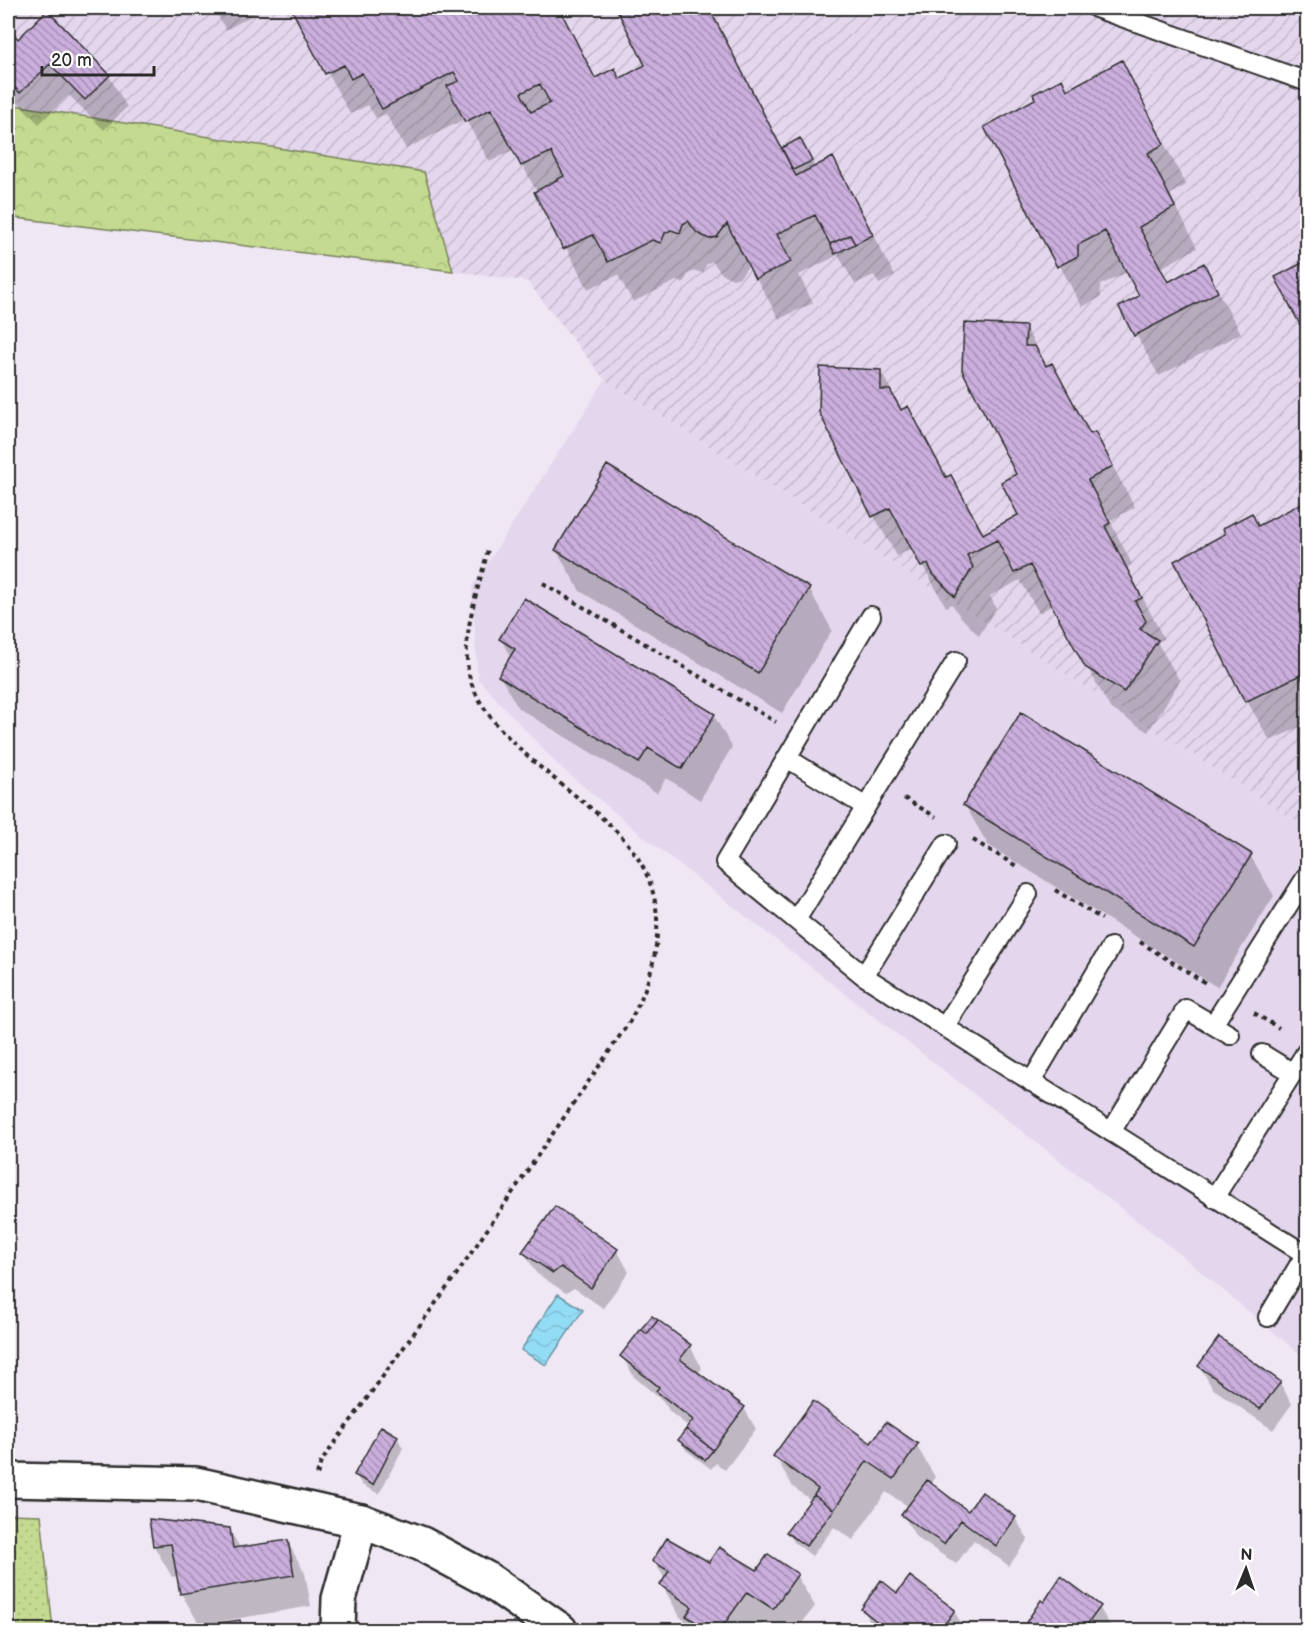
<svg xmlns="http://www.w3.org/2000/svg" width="1315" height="1638" font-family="'Balsamiq Sans',sans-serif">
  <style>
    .built { fill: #e4d6ed }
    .industrial { fill: url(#industrial-furrows) }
    .grass { fill: url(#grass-dots); stroke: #78825e; stroke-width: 1.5 }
    .forest { fill: url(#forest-crowns); stroke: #78825e; stroke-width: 1.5 }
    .water { fill: url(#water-waves); stroke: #6995a4; stroke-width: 1.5 }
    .shadow { fill: #0003 }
    .building { fill: url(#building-back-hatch); stroke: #2b2b2b; stroke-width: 1.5; fill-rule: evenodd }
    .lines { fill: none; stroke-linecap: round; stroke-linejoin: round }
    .service-casing { stroke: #2b2b2b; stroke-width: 22 }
    .minor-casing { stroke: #2b2b2b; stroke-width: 38 }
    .tertiary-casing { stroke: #2b2b2b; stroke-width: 38 }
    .path { stroke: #2b2b2b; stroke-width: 4; stroke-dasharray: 4.5 4.5; stroke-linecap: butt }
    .service { stroke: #fff; stroke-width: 18 }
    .minor { stroke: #fff; stroke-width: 33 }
    .tertiary { stroke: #fff; stroke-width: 33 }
  </style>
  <defs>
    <pattern id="industrial-furrows" width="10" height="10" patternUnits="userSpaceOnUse" patternTransform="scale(1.5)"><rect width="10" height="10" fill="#e4d6ed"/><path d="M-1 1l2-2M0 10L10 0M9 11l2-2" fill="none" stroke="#c4b8cb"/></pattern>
    <pattern id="grass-dots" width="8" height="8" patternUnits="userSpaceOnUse" patternTransform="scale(1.5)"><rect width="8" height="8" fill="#c4da90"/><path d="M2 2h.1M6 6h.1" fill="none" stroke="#a9bb7c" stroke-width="1.8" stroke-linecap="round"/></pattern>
    <pattern id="forest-crowns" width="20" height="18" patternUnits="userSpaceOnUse" patternTransform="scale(1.5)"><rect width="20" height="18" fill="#c4da90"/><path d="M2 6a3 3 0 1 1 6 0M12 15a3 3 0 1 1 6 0" fill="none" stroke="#a9bb7c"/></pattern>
    <pattern id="water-waves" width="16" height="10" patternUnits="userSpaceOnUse" patternTransform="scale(1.5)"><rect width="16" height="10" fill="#93dcf5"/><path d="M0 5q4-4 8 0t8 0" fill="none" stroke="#7fbdd2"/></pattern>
    <pattern id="building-back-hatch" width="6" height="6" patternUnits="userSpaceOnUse" patternTransform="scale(1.5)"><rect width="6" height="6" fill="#caaedc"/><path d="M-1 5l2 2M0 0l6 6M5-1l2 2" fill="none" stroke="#a48eb3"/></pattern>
  </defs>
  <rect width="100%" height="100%" fill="#efe7f4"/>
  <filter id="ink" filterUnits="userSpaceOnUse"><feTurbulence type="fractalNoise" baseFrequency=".0167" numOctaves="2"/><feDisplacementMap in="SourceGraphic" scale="12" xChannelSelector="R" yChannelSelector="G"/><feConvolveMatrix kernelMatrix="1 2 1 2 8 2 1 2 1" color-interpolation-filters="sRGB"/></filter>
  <g filter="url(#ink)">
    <path class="built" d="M605 380 1307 828V1360L1181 1255 644 837 557 764 478 679 472 587Z"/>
    <path class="industrial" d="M8 8H1307V828L605 380 527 281 453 271 423 172 8 104Z"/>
    <path class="grass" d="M8 1514 41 1515 53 1630H8Z"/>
    <path class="forest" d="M8 104 424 172 453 271 8 217Z"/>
    <path class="water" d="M558 1294 583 1310 546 1365 521 1350Z"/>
    <path class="shadow" d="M213 8H253L256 13 226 30Z
      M293 8H559L596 79 614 70 620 80 647 66 618 8H710L783 149 806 150 815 168 832 159 895 276 879 284 874 275 855 284 838 255 799 275 813 303 779 319 749 265 740 277 733 279 722 274 712 261 706 265 703 273 695 271 688 274 684 283 676 281 633 302 618 275 588 289 514 149 490 162 465 119 406 149 386 114 376 118 368 105 350 114Z
      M8 30 18 41 109 76 127 107 104 130 69 95 39 124 8 92Z
      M1122 62 1186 185 1170 194 1197 248 1161 268 1169 283 1203 265 1241 333 1159 376 1121 308 1141 297 1128 272 1100 285 1101 297 1082 307 986 128 1067 92Z
      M1025 327 1048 367 1052 365 1091 435 1095 434 1135 507 1110 521 1132 564 1127 567 1164 639 1157 642 1180 681 1148 732 1110 708 1053 605 1039 613 1020 580 990 596 996 608 979 636 959 615 952 604 946 607 913 548 897 556 874 516 880 371 903 410 908 408 947 478 984 536 1020 516 1018 475Z
      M1308 502V723L1270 741 1247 701 1258 527Z
      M556 550 809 589 832 630 782 713 580 591Z
      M525 600 714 716 732 747 700 800 666 778 657 793 518 708 500 676 511 658 501 639Z
      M965 805 1250 855 1274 896 1217 987 988 845Z
      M617 1250 629 1272 603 1308 574 1288 566 1293 536 1273 524 1252Z
      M657 1321 690 1346 702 1368 698 1374 744 1408 756 1429 725 1470 716 1463 711 1469 686 1450 680 1440 689 1427 670 1412 663 1401 634 1377 622 1356Z
      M1200 1366 1280 1383 1292 1404 1273 1430 1212 1388Z
      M397 1437 403 1448 379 1494 362 1485 356 1475Z
      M871 1445H916L935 1477 930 1484 968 1513 1015 1518 1028 1539 1009 1566 974 1540 956 1564 916 1537 903 1515 909 1507 886 1492 853 1540 834 1527 812 1556 794 1542 788 1532 812 1501 793 1487 775 1456Z
      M229 1529 241 1549 287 1541 305 1573 311 1606 223 1621 224 1624 239 1621 245 1630H184L201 1627 181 1593 178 1576 172 1577 154 1546Z
      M654 1561 709 1564 796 1575 815 1606 797 1630H777L765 1623 759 1630H696L680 1617 662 1585 665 1579Z
      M898 1595 954 1611 965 1630H875L863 1609Z
      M1041 1602 1099 1607 1113 1630H1023Z"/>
    <path class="building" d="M291 8H559L595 78 615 68 619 79 645 65 616 8H709L796 176 833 157 873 235 855 244 850 235 830 244 815 215 777 234 791 262 755 279 727 224 717 237 709 239 697 233 688 221 683 224 680 233 671 230 665 233 661 243 652 240 608 262 593 235 563 249 534 192 564 176 551 152 521 166 491 109 465 122 447 86 459 81 454 72 382 109 362 73 351 79 344 65 325 74ZM540 84 550 103 531 112 521 93Z
      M47 10 110 75 85 100 50 64 20 93 8 81V28L18 39Z
      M1122 60 1164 144 1148 153 1175 207 1139 227 1168 282 1204 263 1218 292 1134 336 1119 307 1139 296 1105 231 1078 245V256L1057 267 984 127 1035 99 1033 94 1062 79 1067 90Z
      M800 138 812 161 793 170 782 148Z
      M850 235 855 244 835 254 830 244Z
      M1308 260V340L1275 277Z
      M964 323 1026 326 1025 346H1035L1046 366 1052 363 1090 434 1095 432 1113 466 1088 480 1110 523 1105 526 1142 598 1135 601 1146 621 1140 629 1158 640 1124 692 1085 667 1030 565 1014 573 997 540 967 555 973 567 955 597 933 574 928 564 921 567 890 508 872 517 819 412 820 367 881 370V390H890L901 410 908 406 946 477 951 475 983 534 1018 515 1001 482 1016 474 962 370Z
      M607 465 810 588 758 673 555 550Z
      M1308 500V690L1300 675 1245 702 1174 561 1225 534 1223 528 1252 513 1258 526Z
      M524 598 715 714 682 769 648 748 639 763 498 676 515 649 499 639Z
      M1021 712 1252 854 1194 947 963 805Z
      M555 1206 618 1249 591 1288 561 1267 553 1273 522 1252Z
      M652 1316 658 1320 647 1334 641 1329Z
      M658 1320 691 1345 680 1359 745 1407 713 1450 686 1429 693 1420 656 1391 659 1387 620 1356 641 1329 647 1334Z
      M1219 1337 1281 1382 1260 1409 1198 1366Z
      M813 1401 871 1443 886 1422 918 1444 894 1479 867 1461 834 1510 814 1495 818 1489 773 1456Z
      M381 1426 398 1436 373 1485 354 1475Z
      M686 1429 713 1450 705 1460 678 1440Z
      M927 1480 968 1511 982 1492 1016 1517 996 1546 961 1520 944 1544 901 1515Z
      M814 1495 834 1510 806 1546 786 1532Z
      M149 1519 230 1528 233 1548 288 1540 294 1575 180 1594 171 1544 153 1546Z
      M667 1538 709 1562 719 1547 757 1570 768 1554 798 1574 773 1609 747 1592 720 1630H708L686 1616 692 1607 660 1585 669 1571 652 1561Z
      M910 1576 955 1610 942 1628 939 1625 935 1630H888L861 1609 881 1580 897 1593Z
      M1061 1576 1101 1606 1083 1630H1021L1041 1600 1044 1602Z
      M240 1620 242 1630H183V1628Z"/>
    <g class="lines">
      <defs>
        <path id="service" d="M1096 8 1308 82
          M871 616 725 862 864 976 1308 1256
          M787 758 866 807
          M796 920 956 661
          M864 976 946 844
          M1213 1025 1308 874
          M945 1026 1028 894
          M1262 1054 1293 1073
          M1031 1082 1111 947
          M1111 1132 1186 1009 1230 1035
          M1214 1198 1308 1049
          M1268 1317 1305 1255"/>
        <path id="minor" d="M338 1630 339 1599 361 1521"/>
        <path id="tertiary" d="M8 1480 196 1484 361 1521 422 1544 487 1579 560 1630"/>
      </defs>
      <use href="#service" class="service-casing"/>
      <use href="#minor" class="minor-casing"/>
      <use href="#tertiary" class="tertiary-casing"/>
      <path class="path" d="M543 583 776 722
        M904 798 936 817
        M973 840 1018 867
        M1055 890 1102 919
        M1140 942 1207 984
        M1254 1013 1279 1028
        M317 1475 321 1462 456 1275 630 1021C664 959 672 890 620 835 587 801 546 776 513 742 495 724 478 704 470 679 459 637 479 589 488 549"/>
      <use href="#service" class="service"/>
      <use href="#minor" class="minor"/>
      <use href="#tertiary" class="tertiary"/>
    </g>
  </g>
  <rect width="1315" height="1638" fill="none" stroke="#fff" stroke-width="30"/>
  <rect x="15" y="15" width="1285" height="1608" fill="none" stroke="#2b2b2b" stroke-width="2" filter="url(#ink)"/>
  <g transform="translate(1246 1569) rotate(2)" stroke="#ffffff" stroke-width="4.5" paint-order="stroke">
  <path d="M0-4.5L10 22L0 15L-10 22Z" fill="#2b2b2b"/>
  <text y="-9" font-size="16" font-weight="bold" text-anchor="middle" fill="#2b2b2b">N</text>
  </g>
  <path d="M42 66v9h112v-9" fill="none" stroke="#2b2b2b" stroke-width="3"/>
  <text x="51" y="66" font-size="18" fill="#2b2b2b" stroke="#ffffff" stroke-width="4.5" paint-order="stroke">20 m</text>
</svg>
